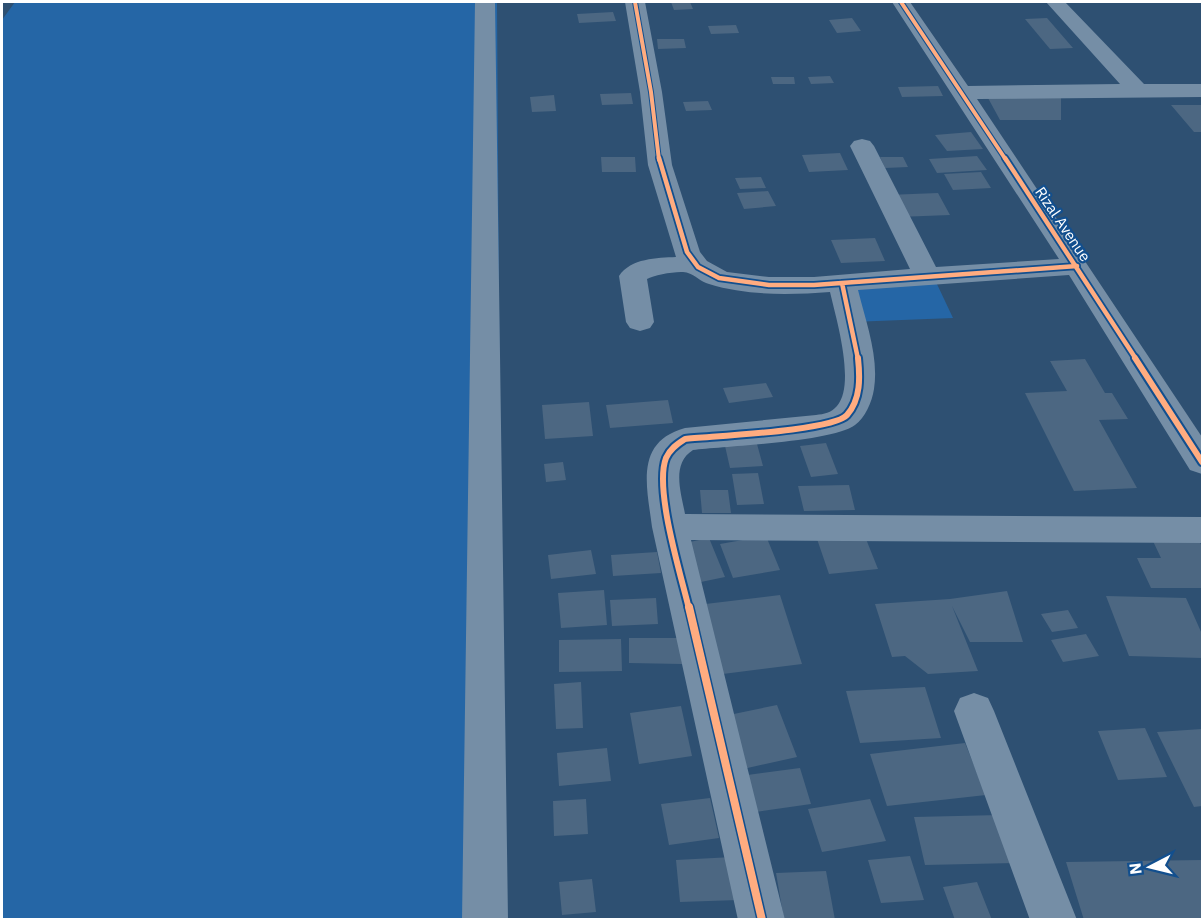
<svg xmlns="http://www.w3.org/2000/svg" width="1204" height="921" font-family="'IBM Plex Sans',sans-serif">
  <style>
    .green { fill: #2566a6 }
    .building { fill: #4c6782 }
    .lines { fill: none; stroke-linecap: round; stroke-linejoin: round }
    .minor { fill: #758ea6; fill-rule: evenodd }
    .cycleway-far3-casing { stroke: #124f8e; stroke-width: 6 }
    .cycleway-far2-casing { stroke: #124f8e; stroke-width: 8 }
    .cycleway-far1-casing { stroke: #124f8e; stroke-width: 10 }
    .cycleway-casing { stroke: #124f8e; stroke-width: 11 }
    .cycleway-far3 { stroke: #ffac80; stroke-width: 4 }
    .cycleway-far2 { stroke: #ffac80; stroke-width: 4.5 }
    .cycleway-far1 { stroke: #ffac80; stroke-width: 6 }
    .cycleway { stroke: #ffac80; stroke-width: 8 }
    .labels { text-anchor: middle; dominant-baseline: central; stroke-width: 4.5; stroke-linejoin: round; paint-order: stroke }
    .far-street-label { font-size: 15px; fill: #fff; stroke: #124f8e }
  </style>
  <rect width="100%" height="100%" fill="#2e5072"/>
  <path class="green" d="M15 2H497L503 919 2 920V20Z
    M936 282 953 318 851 322 838 285Z"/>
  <path class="building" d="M671 2H690L693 9 674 10Z
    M613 12 616 21 579 23 577 14Z
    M852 18 861 31 837 33 829 20Z
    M1047 18 1073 48 1050 49 1025 19Z
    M736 25 739 33 711 34 708 26Z
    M657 39H684L686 48 658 49Z
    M830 76 834 83 811 84 808 77Z
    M771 77H794L795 84H773Z
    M938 86 943 96 902 97 898 87Z
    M631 93 633 104 602 105 600 94Z
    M554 95 556 111 532 112 530 97Z
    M988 98H1061V120H1000Z
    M708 101 712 110 686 111 683 102Z
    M1171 105H1202V132H1194Z
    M971 132 983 149 947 151 935 135Z
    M840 153 848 170 809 172 802 155Z
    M977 156 987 170 937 173 929 159Z
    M601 157H635L636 172H602Z
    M880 157H903L908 167 885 168Z
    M981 172 991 188 953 190 944 174Z
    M761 177 766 188 740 189 735 178Z
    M768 191 776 206 744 209 737 193Z
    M938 193 950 215 898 217 887 195Z
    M875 238 885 261 841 263 831 240Z
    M1085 359 1105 393H1112L1128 419 1099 420 1137 488 1074 491 1025 393 1067 391 1050 361Z
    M766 383 773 397 729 403 723 388Z
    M668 400 673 423 610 428 606 405Z
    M589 402 593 436 545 439 542 405Z
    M826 443 838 474 811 477 800 446Z
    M757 444 763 466 730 468 725 446Z
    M563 462 566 480 546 482 544 464Z
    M758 473 764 504 737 505 732 474Z
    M849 485 855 510 804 511 798 486Z
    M700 490H728L731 513H702Z
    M864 534 878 569 829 574 817 539Z
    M766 536 780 570 733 578 720 544Z
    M709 538 725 577 696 583 680 544Z
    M1198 538 1202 547V588H1151L1137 558H1161L1152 539Z
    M591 550 596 574 551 579 548 555Z
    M657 552 661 573 613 576 611 555Z
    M604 590 607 625 561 628 558 593Z
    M1007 591 1023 642H970L952 606 978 671 928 674 905 656 892 657 875 604 950 599Z
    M780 595 802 664 715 675 697 605Z
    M1106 596 1186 598 1202 634V658L1129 656Z
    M656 598 658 624 612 626 610 600Z
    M1068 610 1078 628 1052 632 1041 614Z
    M1086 634 1099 656 1063 662 1051 640Z
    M629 638H681L682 664 629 663Z
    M621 639 622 671 559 672V640Z
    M581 682 583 728 556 729 554 684Z
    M925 687 941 738 860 743 846 691Z
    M777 705 797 757 743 769 724 716Z
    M681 706 692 756 639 764 630 713Z
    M1145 728 1167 777 1118 780 1098 731Z
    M1202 729V806L1194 807 1157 732Z
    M965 743 986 795 887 806 870 754Z
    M607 748 611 781 559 786 557 753Z
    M800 768 811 804 749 813 740 776Z
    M710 798 719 838 669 845 661 804Z
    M586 799 588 834 554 836 553 801Z
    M870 799 886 841 822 852 808 809Z
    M1000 815 1015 863 925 865 914 817Z
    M910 856 924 900 881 903 868 860Z
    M733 857 738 900 680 902 676 860Z
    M1202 860V920H1084L1066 862Z
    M826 871 835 920H784L776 873Z
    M592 879 596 912 562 915 559 882Z
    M977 882 992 920H955L943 887Z"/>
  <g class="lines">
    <path class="minor" d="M475 2H495L508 920H462Z
      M625 2H645L662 92 672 165 700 252 707 261 727 272 769 277H814L910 269 850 146 854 141 862 139 870 141 874 146 936 267 1059 259 892 2H910L968 86 1120 84 1046 2H1065L1144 84H1202V97L977 99 1202 437V474L1190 470 1069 275 858 290C866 322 879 357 874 389 872 402 865 418 855 425 833 442 725 446 693 450 671 464 681 492 685 514L1202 517V543L691 540 785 920H738L652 527C647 487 634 442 685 428L816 415C824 414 831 413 837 406 856 384 836 318 830 292 790 295 748 296 709 284 701 282 695 275 688 273 680 270 655 275 647 279L654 322 650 328 640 331 630 328 626 322 619 276C631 258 657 258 676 257L648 165 640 92Z
      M974 693 988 698 994 711 1077 920H1030L954 711 960 698Z"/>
    <defs>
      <path id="cycleway-far3" d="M635 2 651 92 659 160
        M901 2 1006 160"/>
      <path id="cycleway-far2" d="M659 158 687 252 698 267 719 278 769 285H814L1077 266
        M1005 158 1136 359
        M842 283 858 359"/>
      <path id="cycleway-far1" d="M1135 358 1202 462
        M689 609C681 575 654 489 666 458 670 449 677 444 685 439 712 436 833 431 847 415 861 399 860 377 858 358"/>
      <path id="cycleway" d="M689 607 762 920"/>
    </defs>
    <use href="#cycleway-far3" class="cycleway-far3-casing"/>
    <use href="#cycleway-far2" class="cycleway-far2-casing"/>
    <use href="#cycleway-far1" class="cycleway-far1-casing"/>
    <use href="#cycleway" class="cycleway-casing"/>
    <use href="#cycleway-far3" class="cycleway-far3"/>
    <use href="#cycleway-far2" class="cycleway-far2"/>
    <use href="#cycleway-far1" class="cycleway-far1"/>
    <use href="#cycleway" class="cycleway"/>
  </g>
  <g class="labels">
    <g class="far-street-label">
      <text transform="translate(1063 224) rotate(56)">Rizal Avenue</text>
    </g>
  </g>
  <rect width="1204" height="921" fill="none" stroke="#ffffff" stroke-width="6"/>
  <g transform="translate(1150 867) rotate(263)" stroke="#124f8e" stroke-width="4.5" paint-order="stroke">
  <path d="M0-4.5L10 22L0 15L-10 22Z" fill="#ffffff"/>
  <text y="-9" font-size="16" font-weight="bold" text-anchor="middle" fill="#ffffff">N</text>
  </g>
</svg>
